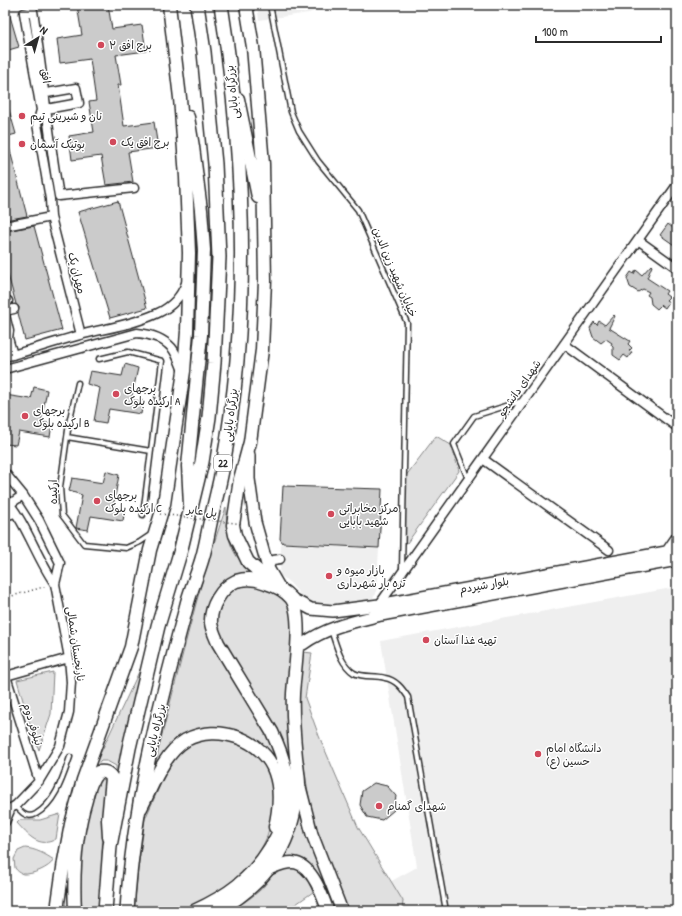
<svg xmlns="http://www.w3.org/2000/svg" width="682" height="916" font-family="'Patrick Hand','Playpen Sans Arabic',sans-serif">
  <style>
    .built { fill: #efefef }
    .green { fill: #e0e0e0; stroke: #868686 }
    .building { fill: #cbcbcb; stroke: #2b2b2b }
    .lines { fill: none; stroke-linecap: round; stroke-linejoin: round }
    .service-casing { stroke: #2b2b2b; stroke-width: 7 }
    .minor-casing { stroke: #2b2b2b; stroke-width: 11 }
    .secondary-casing { stroke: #2b2b2b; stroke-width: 14 }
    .primary-casing { stroke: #2b2b2b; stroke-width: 15 }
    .trunk-casing { stroke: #2b2b2b; stroke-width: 16 }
    .path { stroke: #2b2b2b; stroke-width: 1.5; stroke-dasharray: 1 3; stroke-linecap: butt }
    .service { stroke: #fff; stroke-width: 4 }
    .minor { stroke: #fff; stroke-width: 8 }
    .secondary { stroke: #fff; stroke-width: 11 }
    .primary { stroke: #fff; stroke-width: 12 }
    .trunk { stroke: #fff; stroke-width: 13 }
    .path-bridge { stroke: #2b2b2b; stroke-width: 1.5; stroke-dasharray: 1 3; stroke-linecap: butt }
    .poi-dot { fill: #d1495b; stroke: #fff; stroke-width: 1.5 }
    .labels { text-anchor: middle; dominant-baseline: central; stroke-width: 3; stroke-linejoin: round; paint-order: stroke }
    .shield { fill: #fff; stroke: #6b6b6b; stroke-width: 1 }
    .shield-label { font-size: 10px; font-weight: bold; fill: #2b2b2b }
    .poi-label { font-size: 11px; fill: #2b2b2b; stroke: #fff; text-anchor: start }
    .street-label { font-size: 11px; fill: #2b2b2b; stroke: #fff }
  </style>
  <rect width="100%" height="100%" fill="#fff"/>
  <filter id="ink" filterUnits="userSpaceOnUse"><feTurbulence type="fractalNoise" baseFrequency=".025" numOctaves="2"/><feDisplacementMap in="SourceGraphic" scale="8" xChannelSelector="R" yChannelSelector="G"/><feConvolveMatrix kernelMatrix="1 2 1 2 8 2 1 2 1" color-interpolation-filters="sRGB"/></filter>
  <g filter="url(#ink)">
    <path class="built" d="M257 5H332L309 13 259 20Z
      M281 544 379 549 376 594 371 600 325 607 316 606 306 601 289 582 280 575Z
      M677 587V911H337L417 867 381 641Z"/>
    <path class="green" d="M436 436 451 445 459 471 407 543H405V477Z
      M226 507C227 543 230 556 260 578L240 576 208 615 255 715 272 745 284 777 267 751 203 731 152 772C169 711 183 649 200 589 208 561 217 534 226 507Z
      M256 583 281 594 292 609 295 626 290 725 292 779 219 638 215 618 225 595 238 585Z
      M303 652 312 653 305 698 319 736 358 827 403 901 402 911H347L313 823 301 748 298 701Z
      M145 659 129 717 116 779V766L107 761H101L92 771Z
      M53 672 51 714 39 750 33 735 17 680Z
      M204 739H227L251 749 268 767 275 794 270 826 266 839 261 849 254 860 240 876 230 885 199 905 183 911H134L138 869 145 819 166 772 174 757 180 750 194 742Z
      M100 776H109L103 813 102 863 98 911H85L81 902 79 883 85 810Z
      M301 810 307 836 336 911H332C326 896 317 861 299 858 293 857 286 859 280 860Z
      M60 814 56 839C39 849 28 835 17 823L20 820H40Z
      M25 848C36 849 45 854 54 860 49 868 32 875 23 874 20 873 17 871 15 868L14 859 18 851Z
      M290 867C303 870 309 880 313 892L286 911H230C240 905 250 899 259 891 273 879 269 870 290 867Z"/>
    <path class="building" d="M77 5H108L112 29 142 25 146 51 116 55 121 85H118L124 126 154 122 158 148 128 152 133 182 106 185 101 156 72 160 69 136 94 132 89 102 96 101 90 59 60 63 57 39 82 35Z
      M5 6H7L19 47 5 51Z
      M7 103 16 134 5 137V104Z
      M7 139 27 216 5 220V140Z
      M118 201 147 308 110 318 78 212Z
      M668 224 677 231V247L660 235Z
      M34 226 62 330 25 340 18 313 19 307 16 304 5 264V231Z
      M651 265 652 266 647 278 667 291 665 294 669 297 666 300 669 302 665 308 661 305 657 309 651 304 650 297 647 295 649 292 643 289 638 292 630 287 627 278 631 272 634 274 636 270 642 275Z
      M614 315 615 316 609 328 630 341 628 344 632 348 629 351 632 352 628 358 624 355 620 360 613 355V347L611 345 612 343 606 339 601 343 593 337 590 328 594 322 597 325 599 321 605 325Z
      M125 364 138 368 131 400 143 401 141 414 109 409 106 423 94 421 100 388 87 384 90 371 122 376Z
      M34 387 47 390 41 422 52 424 50 437 19 432 16 445 5 444V436L10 410 5 409V395L31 399Z
      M106 471 119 475 113 507 125 508 123 521 91 516 88 530 76 528 82 495 69 491 72 478 103 483Z
      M283 486 382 489 379 548 283 543 280 539Z
      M374 783 387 786 396 796 394 810 382 820 367 817 360 805 362 791Z"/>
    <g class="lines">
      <defs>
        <path id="service" d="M270 5 291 112 299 131 318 161 358 210 407 323 402 569
          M99 359 128 352 162 361 143 515
          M78 383 69 423 60 487 62 515 84 544 126 548 140 542 152 534
          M67 437 151 451
          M468 479 454 444 474 416 522 401
          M331 630C336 644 340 664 354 673 364 678 375 675 385 678 396 680 402 688 408 697L446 911
          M16 805C21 813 27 819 36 814 56 802 63 777 70 757"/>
        <path id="minor" d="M41 94 76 88 79 103 41 110
          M59 196C48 135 43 73 33 11L24 13 41 110 37 124 50 199 51 217 81 335
          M59 196 134 188
          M5 226 51 217
          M638 240 677 268
          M5 302 8 301
          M5 311 14 309
          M5 315 9 331 8 338 13 355
          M564 344 677 427
          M5 357C31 350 58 341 84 334 108 328 135 324 158 313 171 307 181 297 186 283
          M5 369 137 333C149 334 163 338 172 348 177 354 180 364 183 371
          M483 459 609 550
          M5 473 23 495 39 520 60 563 55 584 69 658 71 682 69 712 60 746 39 781 16 805 5 812
          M5 498C27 524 36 557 55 584
          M10 504 23 495
          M5 516 15 513
          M268 568 273 560 280 559
          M379 605 677 185
          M5 673 39 781
          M6 676 69 658
          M5 822 11 808"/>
        <path id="secondary" d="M249 455V479L255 522 268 568 279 587
          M669 555 668 551 677 538
          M292 599 311 609 333 611 379 605 677 550
          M303 644C327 627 353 622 381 615L677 560
          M300 787 312 834 342 911
          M269 869C277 866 287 861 296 863 313 867 323 897 328 911"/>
        <path id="primary" d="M246 5 253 47 263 164 265 281 262 350 250 442 240 479 233 525 235 535 248 562 271 582
          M238 99 258 197
          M188 117 193 147 201 210 204 250 201 335 188 466 190 505
          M141 808C153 785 163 754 186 740 217 723 264 739 275 773 281 790 279 810 275 827
          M58 911V903L64 861 71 824 83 780 131 647 150 550 164 504 184 371 187 331 189 253 186 177 180 98 169 5
          M75 911C73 873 75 836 86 800 88 790 91 780 98 772 105 771 108 772 112 778L108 820 109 837
          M194 911C227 896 251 879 270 848 296 807 292 775 272 732L218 643C215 636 212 630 211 623 210 607 221 588 236 581 246 578 257 579 266 583 276 586 284 590 291 598 304 615 294 673 293 694 292 715 294 737 296 757 297 766 299 776 299 785 299 792 297 801 295 808 286 857 259 887 218 911"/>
        <path id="trunk" d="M105 911 110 846 129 748 158 626 180 553 202 462 209 417 214 363 219 257 215 164 204 52 197 5
          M127 911C133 808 159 707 186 608 190 591 197 576 202 559 206 546 208 532 211 519 215 501 220 483 223 465 251 313 245 157 221 5"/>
      </defs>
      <use href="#service" class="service-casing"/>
      <use href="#minor" class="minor-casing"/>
      <use href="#secondary" class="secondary-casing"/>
      <use href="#primary" class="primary-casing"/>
      <use href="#trunk" class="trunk-casing"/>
      <path class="path" d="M5 598 47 586"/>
      <use href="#service" class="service"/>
      <use href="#minor" class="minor"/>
      <use href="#secondary" class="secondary"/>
      <use href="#primary" class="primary"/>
      <use href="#trunk" class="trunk"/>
      <path class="path-bridge" d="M160 514 243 524"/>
    </g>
  </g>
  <g class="poi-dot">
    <circle cx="101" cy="45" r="4"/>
    <circle cx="22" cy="116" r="4"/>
    <circle cx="113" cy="142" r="4"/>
    <circle cx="22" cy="144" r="4"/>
    <circle cx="116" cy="394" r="4"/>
    <circle cx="25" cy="416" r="4"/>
    <circle cx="97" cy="501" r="4"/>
    <circle cx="331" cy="514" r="4"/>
    <circle cx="329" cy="576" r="4"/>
    <circle cx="426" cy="640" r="4"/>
    <circle cx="538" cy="754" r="4"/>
    <circle cx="379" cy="806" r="4"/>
  </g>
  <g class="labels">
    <rect class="shield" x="214" y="455" width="18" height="16" rx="3"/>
    <g class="shield-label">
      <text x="223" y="463">22</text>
    </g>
    <g class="poi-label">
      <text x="109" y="45">برج افق ۲</text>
      <text x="30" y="116">نان و شیرینی تیم</text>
      <text x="121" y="142">برج افق یک</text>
      <text x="30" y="144">بوتیک آسمان</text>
      <text x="124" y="388">برجهای<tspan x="124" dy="13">ارکیده بلوک A</tspan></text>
      <text x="33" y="410">برجهای<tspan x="33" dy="13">ارکیده بلوک B</tspan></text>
      <text x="105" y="495">برجهای<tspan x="105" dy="13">ارکیده بلوک C</tspan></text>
      <text x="339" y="508">مرکز مخابراتی<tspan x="339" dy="13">شهید بابایی</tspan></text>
      <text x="337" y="570">بازار میوه و<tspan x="337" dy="13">تره بار شهرداری</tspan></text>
      <text x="434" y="640">تهیه غذا آستان</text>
      <text x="546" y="748">دانشگاه امام<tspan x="546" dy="13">حسین (ع)</tspan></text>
      <text x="387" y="806">شهدای گمنام</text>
    </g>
    <g class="street-label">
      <text transform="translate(46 76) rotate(81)">افق</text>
      <text transform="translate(232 92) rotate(-96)">بزرگراه بابایی</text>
      <text transform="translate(395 272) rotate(67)">خیابان شهید زین الدین</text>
      <text transform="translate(77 273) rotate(76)">مهران یک</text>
      <text transform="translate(519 388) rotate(-55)">شهدای دانشجو</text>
      <text transform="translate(230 415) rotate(-83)">بزرگراه بابایی</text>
      <text transform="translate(53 492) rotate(-90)">ارکیده</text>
      <text transform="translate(202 511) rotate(7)">پل عابر</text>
      <text transform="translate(484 585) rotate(-10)">بلوار شیردم</text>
      <text transform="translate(76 644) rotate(82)">نارنجستان شمالی</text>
      <text transform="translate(33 724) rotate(73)">نیلوفر دوم</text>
      <text transform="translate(155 730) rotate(-76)">بزرگراه بابایی</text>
    </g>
  </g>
  <rect width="682" height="916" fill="none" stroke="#fff" stroke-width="20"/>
  <rect x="10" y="10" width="662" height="896" fill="none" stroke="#2b2b2b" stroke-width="1.5" filter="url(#ink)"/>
  <g transform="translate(38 38) rotate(37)" stroke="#ffffff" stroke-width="3" paint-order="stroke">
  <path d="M0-3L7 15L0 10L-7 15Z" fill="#2b2b2b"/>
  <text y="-6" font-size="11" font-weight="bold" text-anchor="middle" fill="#2b2b2b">N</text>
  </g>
  <path d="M536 36v6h125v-6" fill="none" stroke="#2b2b2b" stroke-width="2"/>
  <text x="542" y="36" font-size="12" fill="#2b2b2b" stroke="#ffffff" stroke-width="3" paint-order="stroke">100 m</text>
</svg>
